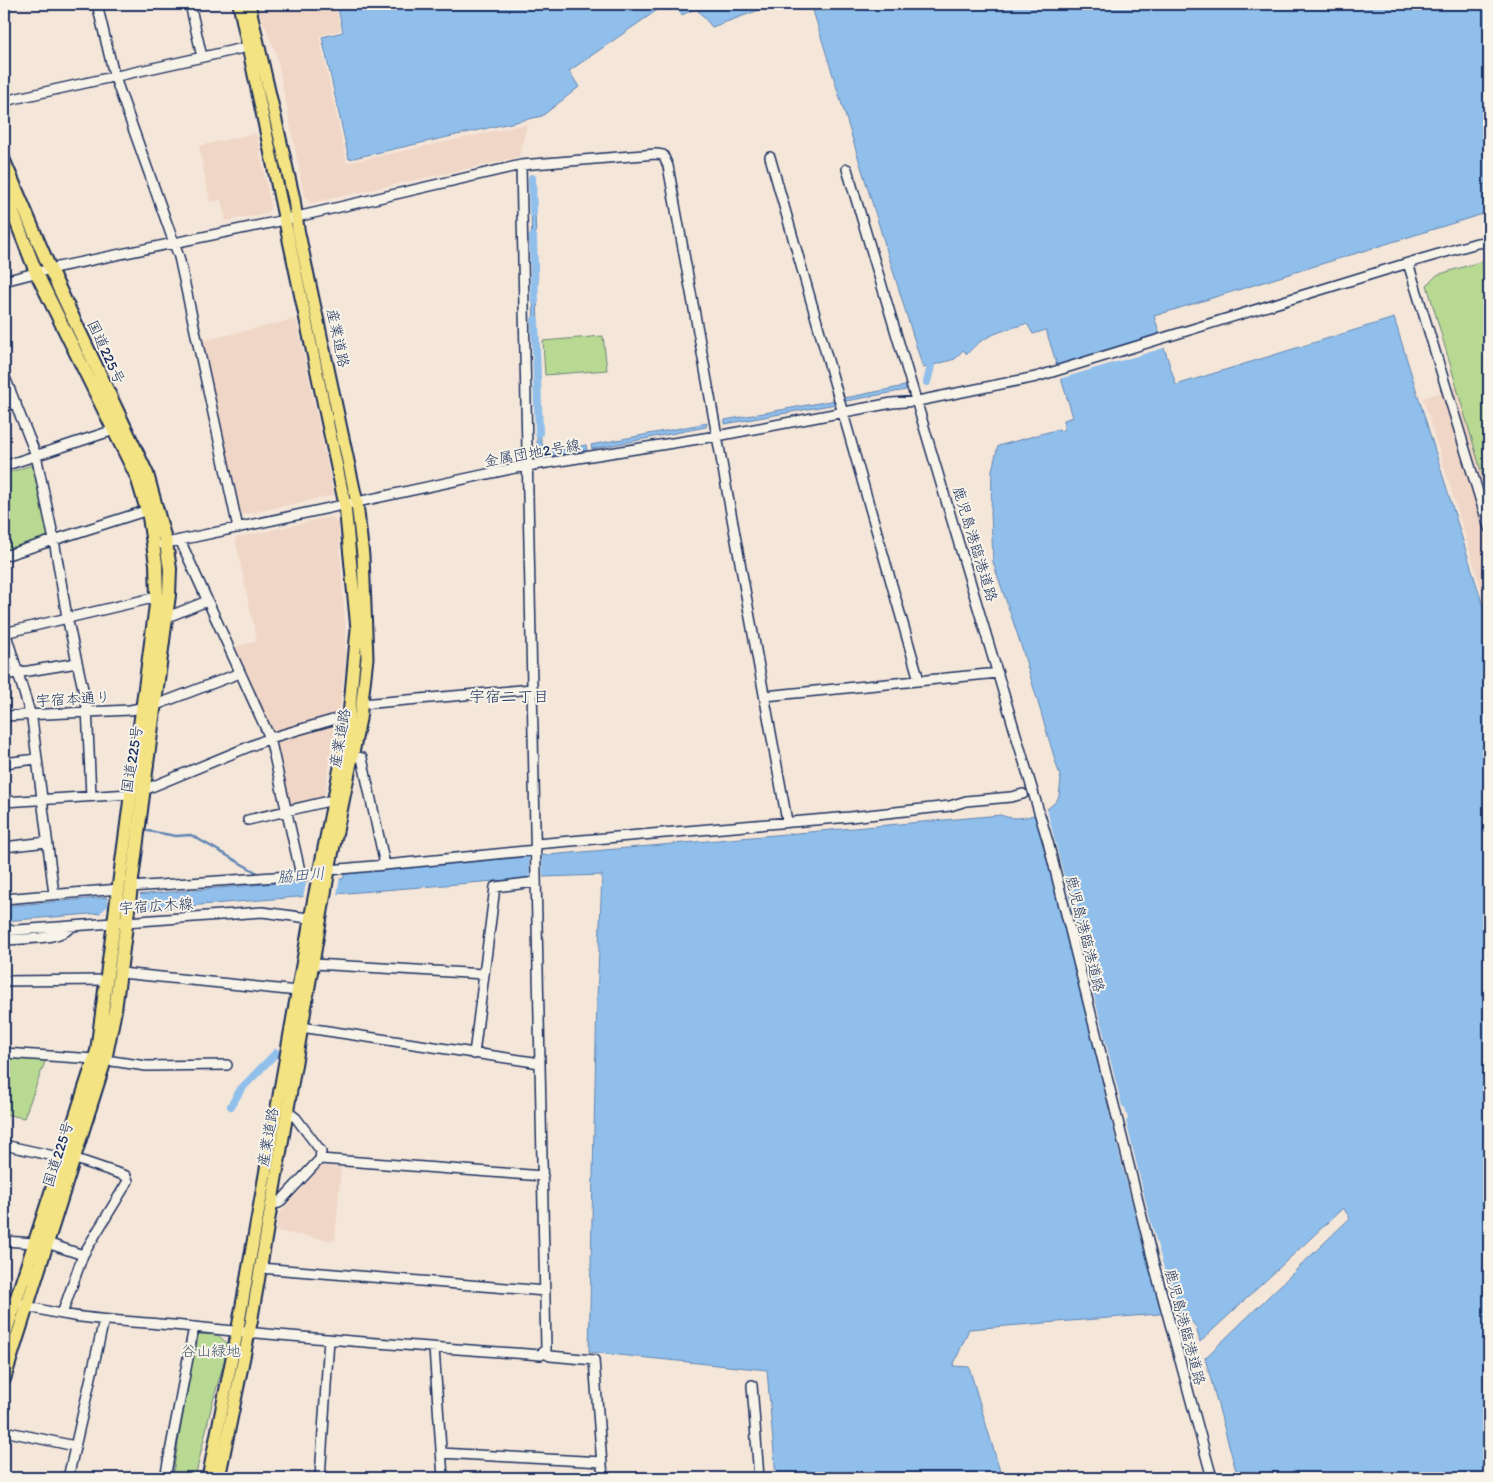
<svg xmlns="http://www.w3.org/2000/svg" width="1493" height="1482" font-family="Itim,'Klee One',sans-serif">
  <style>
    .built { fill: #f0d6c6 }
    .green { fill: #b8d992; stroke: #6a8478 }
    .water { fill: #90bfeb; stroke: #6185b3 }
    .pier { fill: #f4e6d9 }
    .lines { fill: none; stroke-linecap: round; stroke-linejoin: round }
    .stream { stroke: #6185b3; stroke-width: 2.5 }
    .canal { stroke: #90bfeb; stroke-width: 8 }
    .minor-casing { stroke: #1b2f5e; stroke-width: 12 }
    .major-casing { stroke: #1b2f5e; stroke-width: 15 }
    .highway-casing { stroke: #1b2f5e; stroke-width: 16 }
    .minor { stroke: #f7f3e8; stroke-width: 9 }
    .major { stroke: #f4e382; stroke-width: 11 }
    .highway { stroke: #f4e382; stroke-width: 12 }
    .labels { text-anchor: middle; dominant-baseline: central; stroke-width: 4; stroke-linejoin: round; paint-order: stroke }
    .street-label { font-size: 15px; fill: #1b2f5e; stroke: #f7f3e8 }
    .park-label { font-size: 15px; fill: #425a6b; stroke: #f7f3e8 }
    .neighbourhood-label { font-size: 16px; fill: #1b2f5e; stroke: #f7f3e8 }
    .water-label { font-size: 16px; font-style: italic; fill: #385381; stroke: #f7f3e8 }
  </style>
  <rect width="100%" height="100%" fill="#f4e6d9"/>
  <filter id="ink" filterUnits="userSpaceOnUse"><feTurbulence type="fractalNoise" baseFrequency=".02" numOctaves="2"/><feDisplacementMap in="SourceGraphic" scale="10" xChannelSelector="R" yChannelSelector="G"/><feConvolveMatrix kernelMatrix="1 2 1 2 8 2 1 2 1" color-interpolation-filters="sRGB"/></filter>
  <g filter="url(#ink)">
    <path class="built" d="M256 4H335L341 30 319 36 347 163 527 124 519 157 310 203 304 194 276 53Z
      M256 133 271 207 267 213 226 221 221 200 210 202 199 146Z
      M296 319 334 495 241 515 202 341Z
      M1457 387 1489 498V614L1423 398Z
      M331 517 338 523 345 623V666L339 714 271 736 232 648 257 641 235 538Z
      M338 719 323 800 289 808 272 740Z
      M322 1166 341 1168 335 1241 276 1231 279 1214Z"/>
    <path class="green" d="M1489 259V498L1427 285 1437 275Z
      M603 336 607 370 545 375 543 341Z
      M32 465 50 535 48 538 4 552V474Z
      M4 1057 46 1059 24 1118 4 1114Z
      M197 1334 218 1335 229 1345 212 1404 195 1478H172Z"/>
    <path class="water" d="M337 4H666L569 71 579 87 542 116 349 159 322 37 343 32Z
      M673 4H776L712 27 696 8 682 15Z
      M811 4H1489V212L1154 316 1176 385 1394 318 1489 625V1478H1238L1205 1358 1350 1218 1343 1208 1200 1342 1196 1327 1184 1312 969 1329 953 1366 969 1367 1002 1478H776L767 1370 589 1352 597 999 602 875 543 877 4 921V906L266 884 304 879H343L345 873 1001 815C1017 823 1051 814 1059 796 1060 791 1060 785 1061 780L1021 645 993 562 991 513 992 470 998 446 1059 429 1061 431 1064 429V420L1073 417 1046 330 1033 334 1028 325 1025 324C1002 331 983 335 967 354L963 350 955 359 923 368Z
      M531 205H535L536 246 532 247Z
      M532 256H536L538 283H534Z
      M533 293H537L538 330H534Z
      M905 386 906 390 846 401 845 398Z
      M836 400V404L725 424V420Z
      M707 423 706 427 592 449 591 445Z
      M540 424 541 442 548 452 586 445 587 450 544 457 537 444V425Z"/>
    <path class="pier" d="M1163 335 1167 347 1059 379 1055 367Z
      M1046 806 1122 1106 1125 1108 1128 1119 1126 1121 1149 1215 1177 1315 1162 1316 1124 1173 1067 938 1034 812Z
      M529 855H542L543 879 530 880Z
      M340 877 337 895 303 898 307 879Z
      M140 892V900L150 911 99 914 108 906 107 894Z"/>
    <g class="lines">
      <path class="stream" d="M148 831 176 836 191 835 261 875"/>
      <path class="canal" d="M532 178 533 213
        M533 237 535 301
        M535 320 539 433
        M927 382 931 366
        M231 1106 241 1089 276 1053"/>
      <defs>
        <path id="minor" d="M97 4 114 75 179 257 238 528
          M190 4 202 57
          M4 101 248 47
          M770 157 919 680
          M847 169 1048 842 1154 1265 1212 1478
          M1408 263 1477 243 1489 242
          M4 281 58 267 275 222 521 165 656 154 663 155 668 166 787 821
          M4 375 36 455 54 540 67 617 87 707 91 796
          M4 406 16 403
          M4 466 114 430
          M180 540 270 738 301 875
          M162 544 515 468 717 436 892 403 918 401 1036 377 1408 263 1489 528
          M4 556 148 510
          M165 618 207 601
          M4 628 32 719 54 894
          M4 633 157 597
          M4 675 77 663
          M765 696 998 673
          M362 704 532 689
          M4 716 130 710 156 705 240 673
          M353 756 362 758 385 865 536 850
          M4 763 36 759
          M144 790 270 738 350 715
          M4 802 130 794
          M248 820 333 800
          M536 844 850 817 950 806 966 801 1011 797 1023 794
          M4 847 47 842
          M329 870 385 865
          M130 887 319 874
          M4 899 119 889
          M4 931 262 912 316 919
          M4 940C24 938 59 941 73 926
          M314 964 484 974
          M121 973 298 991
          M4 981 107 980
          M301 1027 540 1063
          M4 1053 95 1059
          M474 1054 495 887 536 882
          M105 1060 146 1066 227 1065
          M4 1145 63 1158
          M320 1159 543 1176
          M272 1204 279 1203 320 1159 321 1151 296 1118 287 1111
          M4 1241 35 1243
          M47 1243 83 1255
          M260 1268 545 1291
          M4 1298C63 1322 130 1320 193 1327 309 1339 425 1347 541 1355L546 1349 521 165
          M62 1314 83 1255 128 1181 126 1176 73 1158
          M434 1348 443 1478
          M544 1353 550 1356 594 1360 603 1478
          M752 1385 759 1478
          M4 1431 75 1446
          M441 1453 602 1462
          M68 1478 104 1320
          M165 1478 194 1327
          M320 1478 329 1339"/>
        <path id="major" d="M208 1478 237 1333 313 903 348 727 357 629 345 505 239 4
          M219 1478 251 1323 329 870 360 719 367 658 363 556 357 503 298 229 294 199 249 4"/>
        <path id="highway" d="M4 161 50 269 147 474 166 543 170 569 169 595 115 1010 105 1060 4 1379
          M4 190 36 272 137 477 149 517 156 564 157 597 97 1051 4 1337"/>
      </defs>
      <use href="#minor" class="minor-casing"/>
      <use href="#major" class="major-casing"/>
      <use href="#highway" class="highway-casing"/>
      <use href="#minor" class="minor"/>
      <use href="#major" class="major"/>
      <use href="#highway" class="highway"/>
    </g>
  </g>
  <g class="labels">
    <g class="street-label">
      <text transform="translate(338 338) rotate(78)">産業道路</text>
      <text transform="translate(106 352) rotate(65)">国道225号</text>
      <text transform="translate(532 453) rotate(-10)">金属団地2号線</text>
      <text transform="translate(975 544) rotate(73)">鹿児島港臨港道路</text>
      <text transform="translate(73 699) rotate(-3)">宇宿本通り</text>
      <text transform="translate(340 738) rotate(-80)">産業道路</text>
      <text transform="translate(132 759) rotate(-81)">国道225号</text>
      <text transform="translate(156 906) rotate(-4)">宇宿広木線</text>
      <text transform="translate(1085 934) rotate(76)">鹿児島港臨港道路</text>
      <text transform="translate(268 1137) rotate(-80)">産業道路</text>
      <text transform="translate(58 1154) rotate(-72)">国道225号</text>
      <text transform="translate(1185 1327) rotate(75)">鹿児島港臨港道路</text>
    </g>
    <g class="park-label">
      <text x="211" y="1351">谷山緑地</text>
    </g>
    <g class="neighbourhood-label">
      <text x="509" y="696">宇宿二丁目</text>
    </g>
    <g class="water-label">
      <text transform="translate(301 875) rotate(-5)">脇田川</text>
    </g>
  </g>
  <rect width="1493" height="1482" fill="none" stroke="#f7f3e8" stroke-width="20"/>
  <rect x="10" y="10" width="1473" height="1462" fill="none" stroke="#1b2f5e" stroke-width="2" filter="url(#ink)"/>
</svg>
